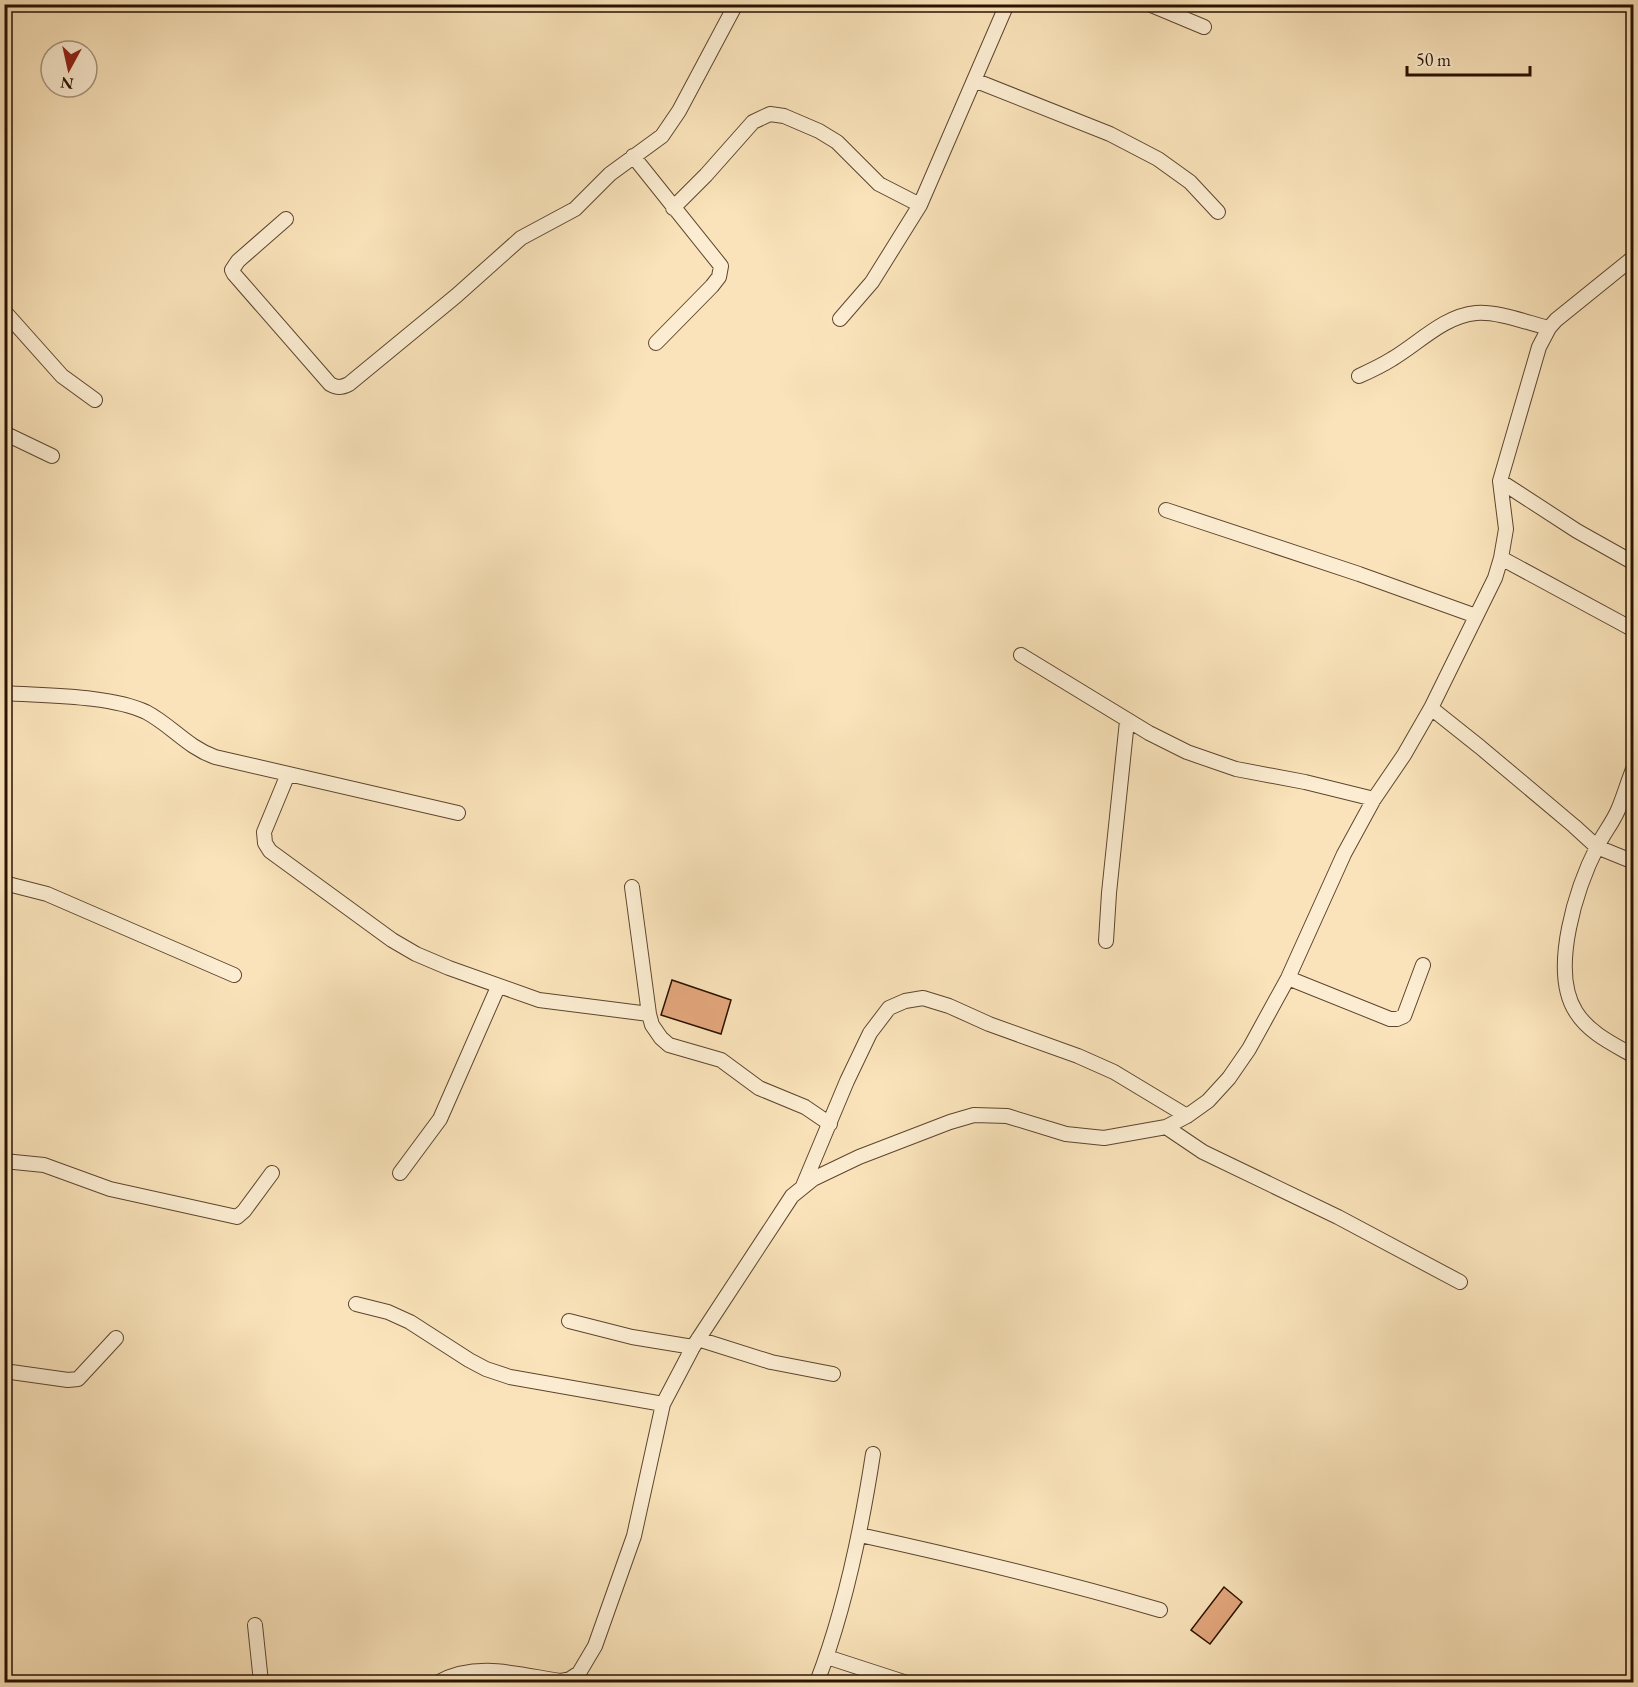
<svg xmlns="http://www.w3.org/2000/svg" width="1638" height="1687" font-family="'EB Garamond',serif">
  <style>
    .building { fill: #e4a77d; stroke: #281200; stroke-width: 1.5 }
    .lines { fill: none; stroke-linecap: round; stroke-linejoin: round }
    .minor-casing { stroke: #5c462e; stroke-width: 16 }
    .minor { stroke: #fcedd2; stroke-width: 14 }
  </style>
  <rect width="100%" height="100%" fill="#fae3ba"/>
  <filter id="stains"><feTurbulence type="fractalNoise" baseFrequency=".00333" numOctaves="4"/><feColorMatrix values="0 0 0 0 .2 0 0 0 0 .09 0 0 0 0 .02 0 0 0 .5 -.17"/></filter>
  <radialGradient id="worn" r=".72"><stop offset=".6" stop-color="#630" stop-opacity="0"/><stop offset="1" stop-color="#630" stop-opacity=".3"/></radialGradient>
  <path class="building" d="M672 980 731 1000 721 1034 661 1015Z
    M1224 1587 1242 1602 1210 1644 1191 1630Z"/>
  <g class="lines">
    <defs>
      <path id="minor" d="M1149 4 1204 27
        M974 80 1110 134 1158 159 1190 182 1218 212
        M633 156 721 266 719 277 712 286 656 343
        M673 208 706 175 753 122 770 114 784 116 819 131 837 142 879 184 920 205
        M286 219 238 261 232 270 234 274 330 384C337 388 341 388 349 384L456 296 521 238 575 209 610 174 662 136 679 111 736 4
        M4 311 62 376 95 400
        M840 319 872 282 920 205 1007 4
        M1359 376C1370 371 1381 366 1392 359 1419 343 1444 316 1476 313 1497 311 1528 323 1549 328
        M4 433 52 456
        M1500 481 1577 531 1634 563
        M1166 510 1359 574 1476 616
        M1501 558 1634 630
        M1021 655 1149 733 1187 752 1236 769 1305 782 1374 799
        M4 693C46 696 109 695 146 712 171 725 187 747 215 757L458 813
        M1431 708 1480 747 1574 826 1597 847 1634 862
        M1634 767C1628 781 1624 796 1618 810 1613 822 1604 833 1598 845 1577 886 1549 970 1576 1012 1589 1033 1613 1044 1634 1056
        M288 774 264 832 265 843 270 851 392 940 416 954 449 968 539 1000 649 1014
        M4 883 47 894 234 975
        M632 887 649 1014 652 1025 661 1038 669 1045 721 1060 759 1088 805 1107 830 1124
        M1106 941 1109 893 1127 721
        M1288 978 1390 1019H1397L1404 1016 1423 965
        M1166 1127 1203 1152 1338 1217 1460 1282
        M4 1161 44 1165 110 1189 237 1217 244 1211 272 1173
        M400 1173 440 1119 498 987
        M803 1186 847 1081 870 1033 889 1008 905 1001 923 998 949 1006 989 1024 1078 1056 1114 1072 1187 1116
        M356 1304 388 1312 410 1322 469 1360 486 1369 510 1377 663 1404
        M569 1321 632 1337 693 1347
        M698 1339 771 1362 833 1374
        M4 1371 68 1380 78 1379 116 1338
        M860 1535C961 1557 1061 1581 1160 1610
        M255 1625 261 1682
        M827 1657 904 1682
        M439 1682C477 1661 520 1675 560 1681L570 1679 579 1673 595 1646 634 1536 663 1404 693 1347 792 1196 813 1179 859 1157 950 1122 974 1115 1007 1116 1066 1134 1104 1138 1166 1127 1187 1116 1208 1101 1229 1078 1249 1049 1288 978 1344 854 1374 799 1404 755 1431 708 1495 578 1501 558 1506 529 1500 481 1539 347 1549 328 1556 320 1634 257
        M817 1682C845 1610 861 1532 873 1454"/>
    </defs>
    <use href="#minor" class="minor-casing"/>
    <use href="#minor" class="minor"/>
  </g>
  <rect width="1638" height="1687" fill="none" stroke="#fae3ba" stroke-width="24"/>
  <rect x="6" y="6" width="1626" height="1675" fill="none" stroke="#281200" stroke-width="3"/>
  <rect x="12" y="12" width="1614" height="1663" fill="none" stroke="#281200" stroke-width="1.5"/>
  <g transform="translate(69 69) rotate(188)"><circle r="28" fill="#fcedd2" stroke="#a7957e" stroke-width="1.5"/>
  <path d="M0-4.5L10 22L0 15L-10 22Z" fill="#8f2418"/>
  <text y="-9" font-size="16" font-weight="bold" text-anchor="middle" fill="#281200">N</text>
  </g>
  <path d="M1407 66v9h123v-9" fill="none" stroke="#281200" stroke-width="3"/>
  <text x="1416" y="66" font-size="18" fill="#281200" stroke="#fcedd2" stroke-width="4.5" paint-order="stroke">50 m</text>
  <rect width="100%" height="100%" filter="url(#stains)"/>
  <rect width="100%" height="100%" fill="url(#worn)"/>
</svg>
